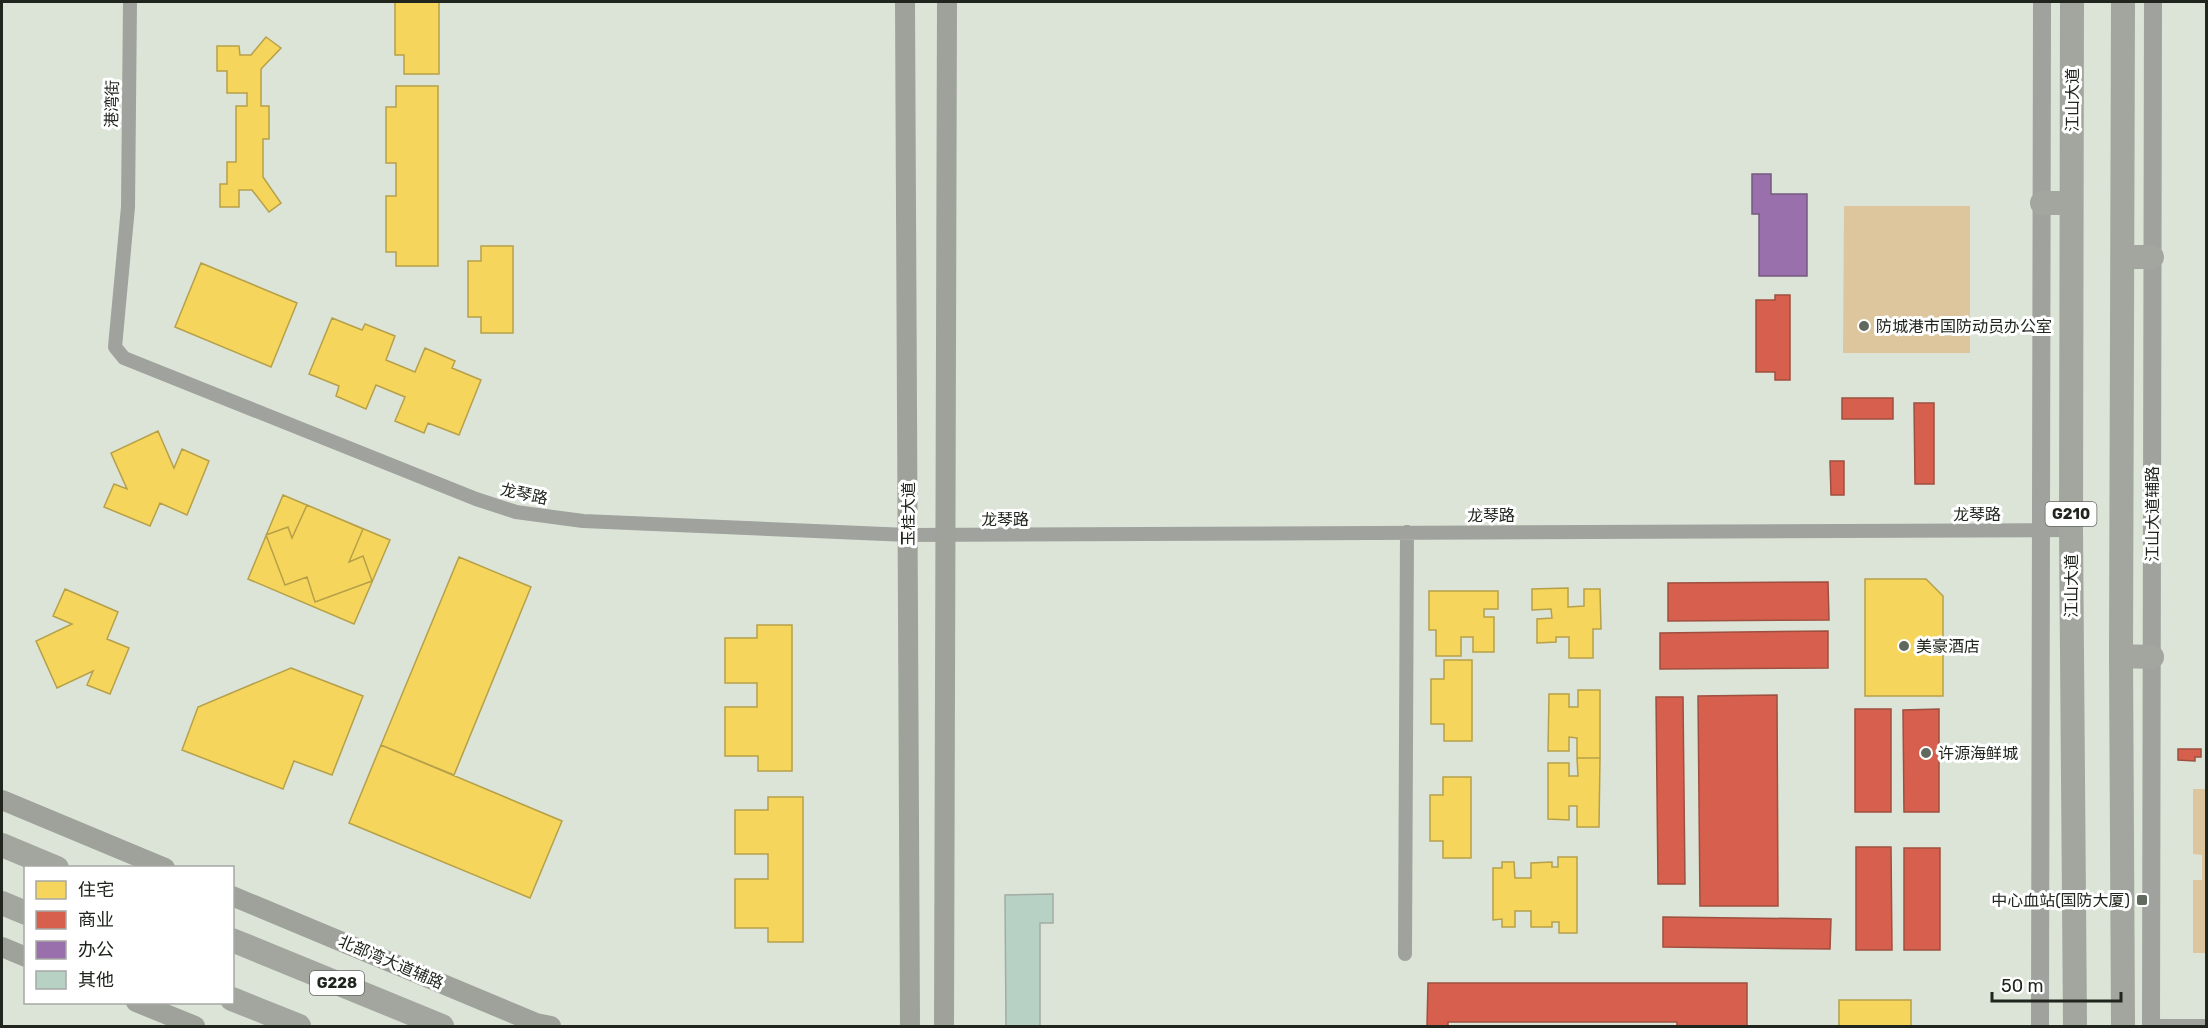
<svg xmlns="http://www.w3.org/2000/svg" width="2208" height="1028" font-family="Rubik,'Noto Sans SC',sans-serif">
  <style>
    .green { fill: #ddc69d }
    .homes { fill: #f6d55c; stroke: #b6a049; stroke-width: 1.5 }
    .shops { fill: #d6604d; stroke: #9f4f3f; stroke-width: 1.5 }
    .offices { fill: #9970ab; stroke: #755a80; stroke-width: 1.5 }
    .building { fill: #b7d1c4; stroke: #a3aca4; stroke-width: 1.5 }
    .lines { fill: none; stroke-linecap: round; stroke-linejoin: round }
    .minor { stroke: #a0a29d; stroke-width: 14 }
    .tertiary { stroke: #a0a29d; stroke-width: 18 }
    .secondary { stroke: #9fa29b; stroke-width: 20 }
    .trunk { stroke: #a3a69e; stroke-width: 24 }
    .poi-dot { fill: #61685e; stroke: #fff; stroke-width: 2 }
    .labels { text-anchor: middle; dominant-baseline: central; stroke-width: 6; stroke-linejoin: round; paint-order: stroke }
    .shield { fill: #fff; stroke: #636761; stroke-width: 1.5 }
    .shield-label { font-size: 15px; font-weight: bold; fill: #20261d }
    .street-label { font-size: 16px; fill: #20261d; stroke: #fff }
    .poi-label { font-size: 16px; fill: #20261d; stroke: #fff; text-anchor: start }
  </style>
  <rect width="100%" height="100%" fill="#dbe4d7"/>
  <path class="green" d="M1844 206H1970V353H1843Z
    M2193 789H2206V953H2193V880H2202V855L2193 854Z"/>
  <path class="homes" d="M395 2H439V74H404V55H395Z
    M266 37 281 48 261 69V106H269V139H263V177L281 203 269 212 252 190H239V207H220V184H227V162H236V106H247V93H227V71H217V46H239L240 55H251Z
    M396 86H438V266H396V252H386V196H396V163H386V107H396Z
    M481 246H513V333H481V317H468V261H481Z
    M201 263 297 303 271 367 175 327Z
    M332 318 362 330 365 324 395 336 386 360 415 372 425 348 455 361 452 368 481 380 459 435 428 423 424 433 395 421 405 397 376 385 366 409 336 396 339 386 309 374Z
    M158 431 174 468 182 449 209 461 187 515 160 503 150 526 104 507 114 484 127 489 111 453Z
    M283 495 390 540 354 624 248 579Z
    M307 505 363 529 349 562 363 556 372 581 315 602 307 577 285 585 266 535 288 527 292 538Z
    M459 557 531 587 454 775 381 745Z
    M1865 579H1926L1943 596V696H1865Z
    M1568 588V607L1584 606V589H1600L1601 629H1593V658H1569V637H1556V642L1537 643V619L1552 618 1551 609 1532 610V589Z
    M65 589 118 612 107 639 129 648 110 694 87 685 93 671 57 688 36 641 72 624 53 616Z
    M1429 591H1498V609H1484V617H1494V652H1473V637H1461V656H1436V630H1429Z
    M757 625H792V771H758V756H725V707H757V683H725V638H757Z
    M1444 660H1472V741H1444V724H1431V679H1444Z
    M291 668 363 696 332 775 294 761 283 789 182 750 198 707Z
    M1578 690H1600V758H1577V738L1569 737V751H1548L1549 694H1569V707H1578Z
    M381 745 562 821 530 898 349 823Z
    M1577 758H1600L1599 827H1577V806H1569V820L1548 819V763H1569V776H1578Z
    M1443 777H1471V858H1443V841H1430V795H1443Z
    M768 797H803V942H768V928H735V879H768V854H735V810H768Z
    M1558 857H1577V933H1559V922H1552V927H1531V911H1515V927H1502V919L1493 920V868H1502V862H1514L1515 878H1531V863L1552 862V867H1558Z
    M1839 1000H1911V1026H1839Z"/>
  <path class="shops" d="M1775 295H1790V380H1775V372H1756V300H1775Z
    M1842 398H1893V419H1842Z
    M1914 403H1934V484H1915Z
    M1830 461H1844V495H1831Z
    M1828 582 1829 620 1668 621V583Z
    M1828 631V668L1660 669V633Z
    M1777 695 1778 906H1700L1698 696Z
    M1656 697H1683L1685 884H1658Z
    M1855 709H1891V812H1855Z
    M1939 709V812H1904L1903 710Z
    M2178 749H2201V757H2195V761L2178 760Z
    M1856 847H1891L1892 950H1856Z
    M1904 848H1940V950H1904Z
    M1663 917 1831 919 1830 949 1663 947Z
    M1428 983H1747V1026H1677V1022H1448V1026H1427Z"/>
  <path class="offices" d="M1752 174H1771V194H1807V276H1759V214H1752Z"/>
  <path class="building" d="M1053 894V923H1040V1026H1006L1005 895Z"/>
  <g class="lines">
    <path class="minor" d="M130 2 128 207 115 347 124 358 476 499 516 512 583 521 908 535 2071 530
      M1405 954 1407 532
      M2151 1026H2206"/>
    <path class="tertiary" d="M2040 1026 2042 2
      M2151 1026 2153 2"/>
    <path class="secondary" d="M905 2 910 1026
      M2 800 165 868
      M232 896 536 1023 551 1026
      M2 947 26 957
      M136 1002 195 1026
      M944 1026 947 2"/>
    <path class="trunk" d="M2072 2 2071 530 2075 1026
      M2123 2 2121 656 2123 1026
      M2042 203H2071
      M2123 257H2152
      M2121 656 2152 657
      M2 845 57 868
      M2 903 26 913
      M232 940 442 1026
      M232 999 299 1026"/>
  </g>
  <g class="poi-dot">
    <circle cx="1864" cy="326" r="6"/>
    <circle cx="1904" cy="646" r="6"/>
    <circle cx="1926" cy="753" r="6"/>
    <rect x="2136" y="894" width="12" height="12" rx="3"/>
  </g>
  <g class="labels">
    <g class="shield">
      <rect x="2045.5" y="502" width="51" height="24" rx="4.5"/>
      <rect x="310" y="971" width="54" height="24" rx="4.5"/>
    </g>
    <g class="shield-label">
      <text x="2071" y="514">G210</text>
      <text x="337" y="983">G228</text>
    </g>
    <g class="street-label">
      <text transform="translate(2072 100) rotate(-90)">江山大道</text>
      <text transform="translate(112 104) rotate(-89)">港湾街</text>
      <text transform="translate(524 494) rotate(12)">龙琴路</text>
      <text transform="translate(908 514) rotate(-90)">玉桂大道</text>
      <text x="1977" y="514">龙琴路</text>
      <text transform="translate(2152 514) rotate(-90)">江山大道辅路</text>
      <text x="1491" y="515">龙琴路</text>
      <text x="1005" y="519">龙琴路</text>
      <text transform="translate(2071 586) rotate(-90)">江山大道</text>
      <text transform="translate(391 962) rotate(23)">北部湾大道辅路</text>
    </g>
    <g class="poi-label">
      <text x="1876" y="326">防城港市国防动员办公室</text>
      <text x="1916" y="646">美豪酒店</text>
      <text x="1938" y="753">许源海鲜城</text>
      <text x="2130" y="900" text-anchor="end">中心血站(国防大厦)</text>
    </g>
  </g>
  <rect width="2208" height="1028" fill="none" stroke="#20261d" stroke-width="6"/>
  <rect x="24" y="866" width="210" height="138" fill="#ffffff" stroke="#a6a8a5" stroke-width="1.5"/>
  <rect x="36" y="881" width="30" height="18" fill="#f6d55c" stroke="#a6a8a5" stroke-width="1.5"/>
  <text x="78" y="896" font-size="18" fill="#20261d">住宅</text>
  <rect x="36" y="911" width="30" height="18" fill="#d6604d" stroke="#a6a8a5" stroke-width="1.5"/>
  <text x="78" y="926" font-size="18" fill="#20261d">商业</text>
  <rect x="36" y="941" width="30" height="18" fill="#9970ab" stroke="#a6a8a5" stroke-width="1.5"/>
  <text x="78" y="956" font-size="18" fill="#20261d">办公</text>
  <rect x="36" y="971" width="30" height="18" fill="#b7d1c4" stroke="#a6a8a5" stroke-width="1.5"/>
  <text x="78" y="986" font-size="18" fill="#20261d">其他</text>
  <path d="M1992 992v9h129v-9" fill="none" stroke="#20261d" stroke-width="3"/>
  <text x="2001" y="992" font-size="18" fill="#20261d" stroke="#ffffff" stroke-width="4.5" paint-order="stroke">50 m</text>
</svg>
